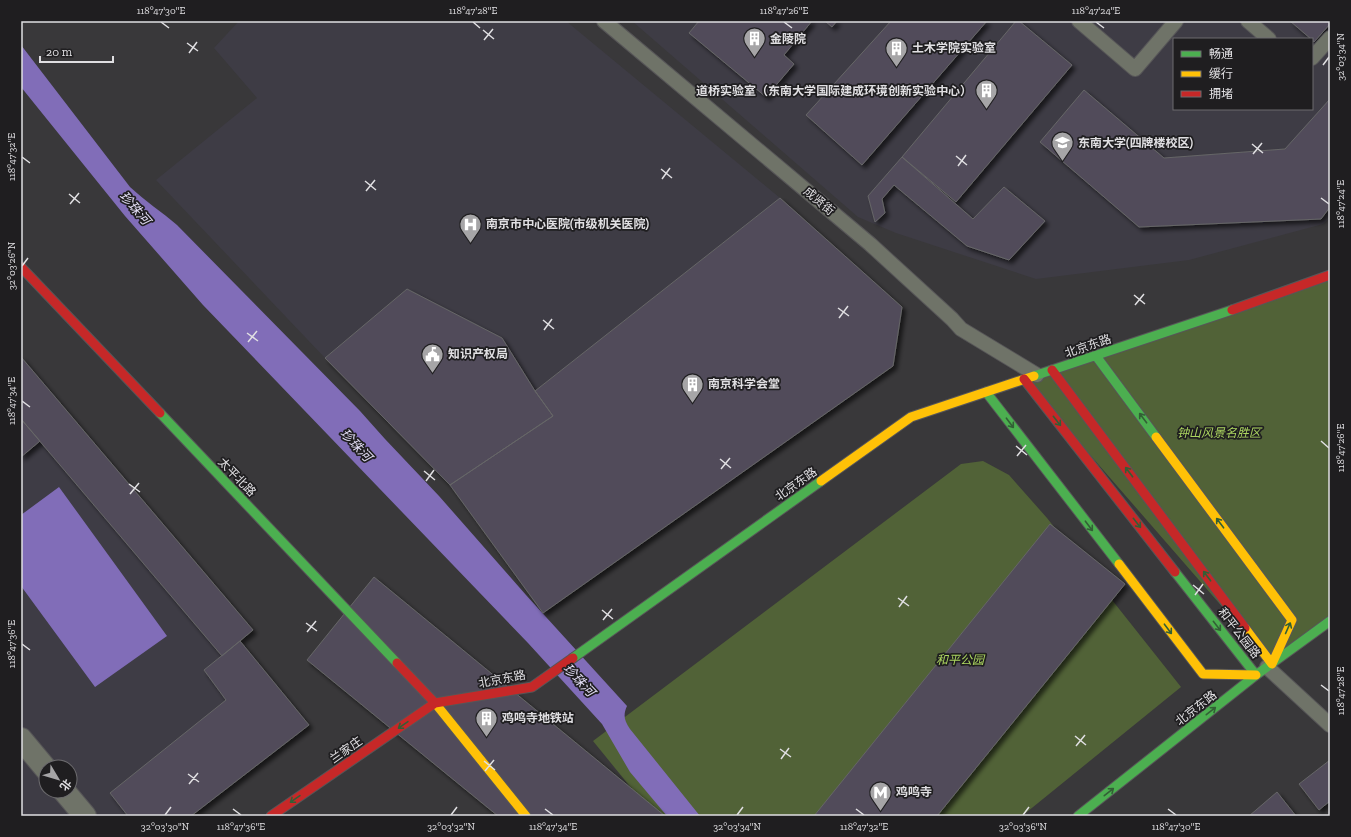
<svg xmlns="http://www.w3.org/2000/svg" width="1351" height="837" font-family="'Zilla Slab','Noto Sans SC',serif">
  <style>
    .built { fill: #3e3c45; fill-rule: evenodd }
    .green { fill: #516237 }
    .water { fill: #816db8 }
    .building { fill: #514c5a; stroke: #666667; filter: url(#shadow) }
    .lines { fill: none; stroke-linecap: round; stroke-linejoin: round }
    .lane-casing { stroke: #575658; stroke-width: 16 }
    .street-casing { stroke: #575658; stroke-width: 24 }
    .fast-casing { stroke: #575658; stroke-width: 11 }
    .slow-casing { stroke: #575658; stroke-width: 11 }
    .jam-casing { stroke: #575658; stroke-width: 11 }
    .lane { stroke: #6f7368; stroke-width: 14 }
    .street { stroke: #6f7368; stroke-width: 22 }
    .fast { stroke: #4caf50; stroke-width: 9 }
    .slow { stroke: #ffc107; stroke-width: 9 }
    .jam { stroke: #c62828; stroke-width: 9 }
    .oneway { stroke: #335f36 }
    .ticks { fill: none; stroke: #e0dfe2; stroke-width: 1.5 }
    .labels { text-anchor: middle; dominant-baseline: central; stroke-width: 3.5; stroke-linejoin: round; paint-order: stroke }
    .poi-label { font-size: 12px; font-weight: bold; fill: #e0dfe2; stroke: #1f1e20; text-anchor: start }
    .street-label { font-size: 12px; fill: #e0dfe2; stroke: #1f1e20 }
    .park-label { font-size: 12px; font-style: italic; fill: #acd660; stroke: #1f1e20 }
    .water-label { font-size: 13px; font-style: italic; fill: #e4dff6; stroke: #1f1e20 }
    .neatline { fill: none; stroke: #e0dfe2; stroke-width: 1.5 }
    .ticks-label { font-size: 10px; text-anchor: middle; fill: #e0dfe2 }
  </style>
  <defs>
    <filter id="shadow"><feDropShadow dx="3.5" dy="3.5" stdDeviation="2" flood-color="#0009"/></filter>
  </defs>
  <rect width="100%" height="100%" fill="#39383a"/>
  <path class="built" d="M239 21H566L780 198 535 391 502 338 407 289 325 358 156 180 257 98 214 48Z
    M632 21H1330V218L1323 224 1189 260 1036 279 896 233 858 217ZM1174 39H1312V109H1174Z
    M21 419 222 656 240 641 309 725 191 816H21ZM46 767H70V791H46Z"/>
  <path class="green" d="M1330 278V624L1272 664 1024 379Z
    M983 461 1009 475 1047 518 1181 687 1022 816H654L593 741 961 464Z"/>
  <path class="water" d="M21 45 130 187C145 201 162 212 177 225L360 411 385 439 439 496 526 595 627 706C623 715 624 720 630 729L700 816H667L630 772 602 724 528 643 203 305 125 216 21 87Z
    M59 487 167 636 95 687 21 586V515Z"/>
  <path class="building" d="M699 21H812L784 55 794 64 766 97 689 33Z
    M825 21H837L832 27Z
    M891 21H987L862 165 806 115Z
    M1016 21H1019L1072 65 956 202 902 157Z
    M1290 21H1330V24L1314 42 1312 39H1311Z
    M1084 90 1164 158 1285 149 1330 99V207L1321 219 1139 227 1040 142Z
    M902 157 973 219 1004 187 1045 221 1009 260 967 246 894 185 882 199 885 213 875 222 868 196Z
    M780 198 902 307 893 366 543 613 450 485 553 416 535 391Z
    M407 289 502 338 535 391 553 416 450 485 325 358Z
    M21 357 253 630 222 656 21 419Z
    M21 419 40 441 21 457Z
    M1050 524 1125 584 937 816H814Z
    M374 577 665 816H498L307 660Z
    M240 641 309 725 191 816H128L110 793 226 700 204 670Z
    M1330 760V801L1319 810 1299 784Z
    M1277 792 1296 816H1249Z"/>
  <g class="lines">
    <defs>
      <path id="lane" d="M604 21 870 244 952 319 961 329 1037 375
        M1079 21 1135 69 1176 21
        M1248 21 1269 39
        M1312 58 1330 38
        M1267 667 1330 725"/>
      <path id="street" d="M21 739 46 769
        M64 791 85 816"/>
      <path id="fast" d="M1096 356 1156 437
        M1034 376 1232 310
        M986 392 1119 564
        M160 413 397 663
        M1175 572 1256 675
        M573 658 821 481
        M1078 816 1256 675 1330 621"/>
      <path id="slow" d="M1156 437 1292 620 1272 664 1245 628
        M821 481 911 417 1034 376
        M1119 564 1203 674 1256 675
        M435 703 526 816"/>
      <path id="jam" d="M21 267 160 413
        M1232 310 1330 275
        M1052 370 1245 628
        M1024 379 1175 572
        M397 663 435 703
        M271 816 435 703 532 687 573 658"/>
    </defs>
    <use href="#lane" class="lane-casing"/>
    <use href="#street" class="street-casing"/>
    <use href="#fast" class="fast-casing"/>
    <use href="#slow" class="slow-casing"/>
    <use href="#jam" class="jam-casing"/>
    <use href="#lane" class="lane"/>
    <use href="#street" class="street"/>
    <use href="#fast" class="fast"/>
    <use href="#slow" class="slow"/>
    <use href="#jam" class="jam"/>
  </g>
  <defs><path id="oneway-shaft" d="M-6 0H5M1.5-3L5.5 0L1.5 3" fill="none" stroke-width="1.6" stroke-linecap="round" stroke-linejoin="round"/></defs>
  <g class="oneway">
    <use href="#oneway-shaft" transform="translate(1143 418) rotate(-127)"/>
    <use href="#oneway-shaft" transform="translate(1057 421) rotate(52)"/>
    <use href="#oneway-shaft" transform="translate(1010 423) rotate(53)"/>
    <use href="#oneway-shaft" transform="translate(1129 472) rotate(-127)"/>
    <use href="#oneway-shaft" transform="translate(1137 523) rotate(52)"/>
    <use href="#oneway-shaft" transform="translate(1220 523) rotate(-127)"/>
    <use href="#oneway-shaft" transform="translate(1089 526) rotate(53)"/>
    <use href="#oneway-shaft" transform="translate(1207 576) rotate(-127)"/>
    <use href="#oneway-shaft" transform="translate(1217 626) rotate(52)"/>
    <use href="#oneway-shaft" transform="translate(1288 628) rotate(-66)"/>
    <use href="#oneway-shaft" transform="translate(1168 629) rotate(53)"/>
    <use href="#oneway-shaft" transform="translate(1211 711) rotate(-38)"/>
    <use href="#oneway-shaft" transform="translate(403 725) rotate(145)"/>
    <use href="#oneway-shaft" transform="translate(1109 792) rotate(-38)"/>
    <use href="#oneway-shaft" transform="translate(295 799) rotate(145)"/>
  </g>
  <path class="ticks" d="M161 22 169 28M473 22 480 28M784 22 792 28M1096 22 1104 28M483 30 494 39M484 40 493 29M187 43 198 51M189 53 197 42M1323 65 1329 57M1252 144 1263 153M1253 154 1262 143M956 156 967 165M22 157 30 163M958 166 966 155M661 169 672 178M662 179 670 168M365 181 376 190M366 191 375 180M69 194 80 203M1321 198 1329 204M70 204 79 193M22 266 28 258M1134 295 1145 304M1135 305 1144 294M838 308 849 316M839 318 848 306M543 320 554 329M544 330 552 319M247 333 258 341M248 342 257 331M22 401 30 407M1321 441 1329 448M1016 446 1027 455M1017 456 1026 445M720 459 731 468M721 469 730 458M424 471 435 480M426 481 434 470M129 484 140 492M130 494 139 483M1193 585 1204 594M1195 595 1203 584M898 598 909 606M899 607 907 596M602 610 613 619M603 620 612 609M306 623 317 631M307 632 316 621M22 644 30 650M1321 685 1329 691M1075 736 1086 745M1076 746 1085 735M780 749 791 757M781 759 789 748M484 761 495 770M485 771 494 760M188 774 199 782M189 784 198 773M233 809 241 815M545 809 553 815M856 809 864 815M1168 809 1176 815M165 815 171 807M451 815 457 807M737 815 743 807M1023 815 1029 807"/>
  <defs>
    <symbol id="building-pin" viewBox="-11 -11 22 30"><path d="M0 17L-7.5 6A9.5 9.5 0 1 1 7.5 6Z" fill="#a6a5a7" stroke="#1f1e20"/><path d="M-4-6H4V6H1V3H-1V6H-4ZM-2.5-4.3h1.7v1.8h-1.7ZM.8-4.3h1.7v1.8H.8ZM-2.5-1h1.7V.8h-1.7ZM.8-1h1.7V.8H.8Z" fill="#fff"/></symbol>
    <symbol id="university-pin" viewBox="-11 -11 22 30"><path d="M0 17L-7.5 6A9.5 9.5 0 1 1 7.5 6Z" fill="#a6a5a7" stroke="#1f1e20"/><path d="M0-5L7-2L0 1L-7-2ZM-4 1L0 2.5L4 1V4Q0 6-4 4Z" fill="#fff"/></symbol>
    <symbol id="hospital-pin" viewBox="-11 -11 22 30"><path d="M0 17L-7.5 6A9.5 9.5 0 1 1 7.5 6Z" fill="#a6a5a7" stroke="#1f1e20"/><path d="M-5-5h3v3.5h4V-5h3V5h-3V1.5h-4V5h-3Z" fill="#fff"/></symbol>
    <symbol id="civic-pin" viewBox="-11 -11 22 30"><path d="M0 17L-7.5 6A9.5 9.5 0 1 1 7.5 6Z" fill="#a6a5a7" stroke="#1f1e20"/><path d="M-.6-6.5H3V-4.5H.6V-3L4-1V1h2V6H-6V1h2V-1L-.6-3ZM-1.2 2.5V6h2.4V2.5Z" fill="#fff"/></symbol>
    <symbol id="metro-pin" viewBox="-11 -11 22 30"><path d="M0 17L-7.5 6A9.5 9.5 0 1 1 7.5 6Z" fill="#a6a5a7" stroke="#1f1e20"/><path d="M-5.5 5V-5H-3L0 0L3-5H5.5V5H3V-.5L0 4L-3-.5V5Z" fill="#fff"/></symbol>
  </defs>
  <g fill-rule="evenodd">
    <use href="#building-pin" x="742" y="26" width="25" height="34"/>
    <use href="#building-pin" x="884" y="36" width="25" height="34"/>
    <use href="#building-pin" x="974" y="78" width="25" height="34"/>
    <use href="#university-pin" x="1050" y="130" width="25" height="34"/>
    <use href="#hospital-pin" x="458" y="212" width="25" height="34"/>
    <use href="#civic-pin" x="420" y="342" width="25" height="34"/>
    <use href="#building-pin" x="680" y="372" width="25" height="34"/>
    <use href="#building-pin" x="474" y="706" width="25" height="34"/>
    <use href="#metro-pin" x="868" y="780" width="25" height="34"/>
  </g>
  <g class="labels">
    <g class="poi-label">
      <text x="770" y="39">金陵院</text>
      <text x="912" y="48">土木学院实验室</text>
      <text x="972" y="91" text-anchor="end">道桥实验室（东南大学国际建成环境创新实验中心）</text>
      <text x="1078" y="143">东南大学(四牌楼校区)</text>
      <text x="486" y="224">南京市中心医院(市级机关医院)</text>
      <text x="448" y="354">知识产权局</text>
      <text x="708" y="384">南京科学会堂</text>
      <text x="502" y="718">鸡鸣寺地铁站</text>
      <text x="896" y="792">鸡鸣寺</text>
    </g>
    <g class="street-label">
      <text transform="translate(819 201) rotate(40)">成贤街</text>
      <text transform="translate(1088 346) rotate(-19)">北京东路</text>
      <text transform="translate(237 477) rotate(46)">太平北路</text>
      <text transform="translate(796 484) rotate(-35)">北京东路</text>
      <text transform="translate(1239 633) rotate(52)">和平公园路</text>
      <text transform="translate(502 679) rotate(-11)">北京东路</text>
      <text transform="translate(1196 708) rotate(-38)">北京东路</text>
      <text transform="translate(346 750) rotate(-35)">兰家庄</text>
    </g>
    <g class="park-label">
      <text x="1219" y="433">钟山风景名胜区</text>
      <text x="960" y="660">和平公园</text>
    </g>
    <g class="water-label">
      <text transform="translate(135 208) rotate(49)">珍珠河</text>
      <text transform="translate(356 445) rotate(47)">珍珠河</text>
      <text transform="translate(579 680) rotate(47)">珍珠河</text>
    </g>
  </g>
  <rect width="1351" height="837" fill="none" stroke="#1f1e20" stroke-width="44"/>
  <rect x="1173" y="38" width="140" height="72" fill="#1f1e20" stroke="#6c6b6e"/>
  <rect x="1181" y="51" width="20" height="6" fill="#4caf50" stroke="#6c6b6e"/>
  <text x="1209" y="58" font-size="12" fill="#e0dfe2">畅通</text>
  <rect x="1181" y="71" width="20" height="6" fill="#ffc107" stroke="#6c6b6e"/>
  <text x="1209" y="78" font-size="12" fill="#e0dfe2">缓行</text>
  <rect x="1181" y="91" width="20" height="6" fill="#c62828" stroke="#6c6b6e"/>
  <text x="1209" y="98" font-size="12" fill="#e0dfe2">拥堵</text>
  <g transform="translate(58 779) rotate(128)"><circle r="19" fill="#1f1e20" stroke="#6c6b6e"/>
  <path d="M0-3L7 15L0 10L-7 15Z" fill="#a6a5a7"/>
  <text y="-6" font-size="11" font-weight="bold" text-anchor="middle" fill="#e0dfe2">北</text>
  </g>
  <path d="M40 56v6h73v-6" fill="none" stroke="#e0dfe2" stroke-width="2"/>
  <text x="46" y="56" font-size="12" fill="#e0dfe2" stroke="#1f1e20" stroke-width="3" paint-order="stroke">20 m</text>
  <rect x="22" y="22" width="1307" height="793" class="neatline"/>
  <g class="ticks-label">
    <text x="161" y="14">118°47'30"E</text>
    <text x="473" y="14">118°47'28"E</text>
    <text x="784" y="14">118°47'26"E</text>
    <text x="1096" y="14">118°47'24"E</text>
    <text transform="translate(1340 57) rotate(-90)" y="4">32°03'34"N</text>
    <text transform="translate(11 157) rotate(-90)" y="4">118°47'32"E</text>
    <text transform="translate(1340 204) rotate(-90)" y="4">118°47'24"E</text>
    <text transform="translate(11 266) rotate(-90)" y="4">32°03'26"N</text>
    <text transform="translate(11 401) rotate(-90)" y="4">118°47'34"E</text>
    <text transform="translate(1340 448) rotate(-90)" y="4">118°47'26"E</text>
    <text transform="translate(11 644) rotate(-90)" y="4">118°47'36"E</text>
    <text transform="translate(1340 691) rotate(-90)" y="4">118°47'28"E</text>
    <text x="165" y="830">32°03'30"N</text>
    <text x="241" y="830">118°47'36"E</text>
    <text x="451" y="830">32°03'32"N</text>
    <text x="553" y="830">118°47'34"E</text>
    <text x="737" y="830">32°03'34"N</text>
    <text x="864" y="830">118°47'32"E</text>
    <text x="1023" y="830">32°03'36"N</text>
    <text x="1176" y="830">118°47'30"E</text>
  </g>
</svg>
